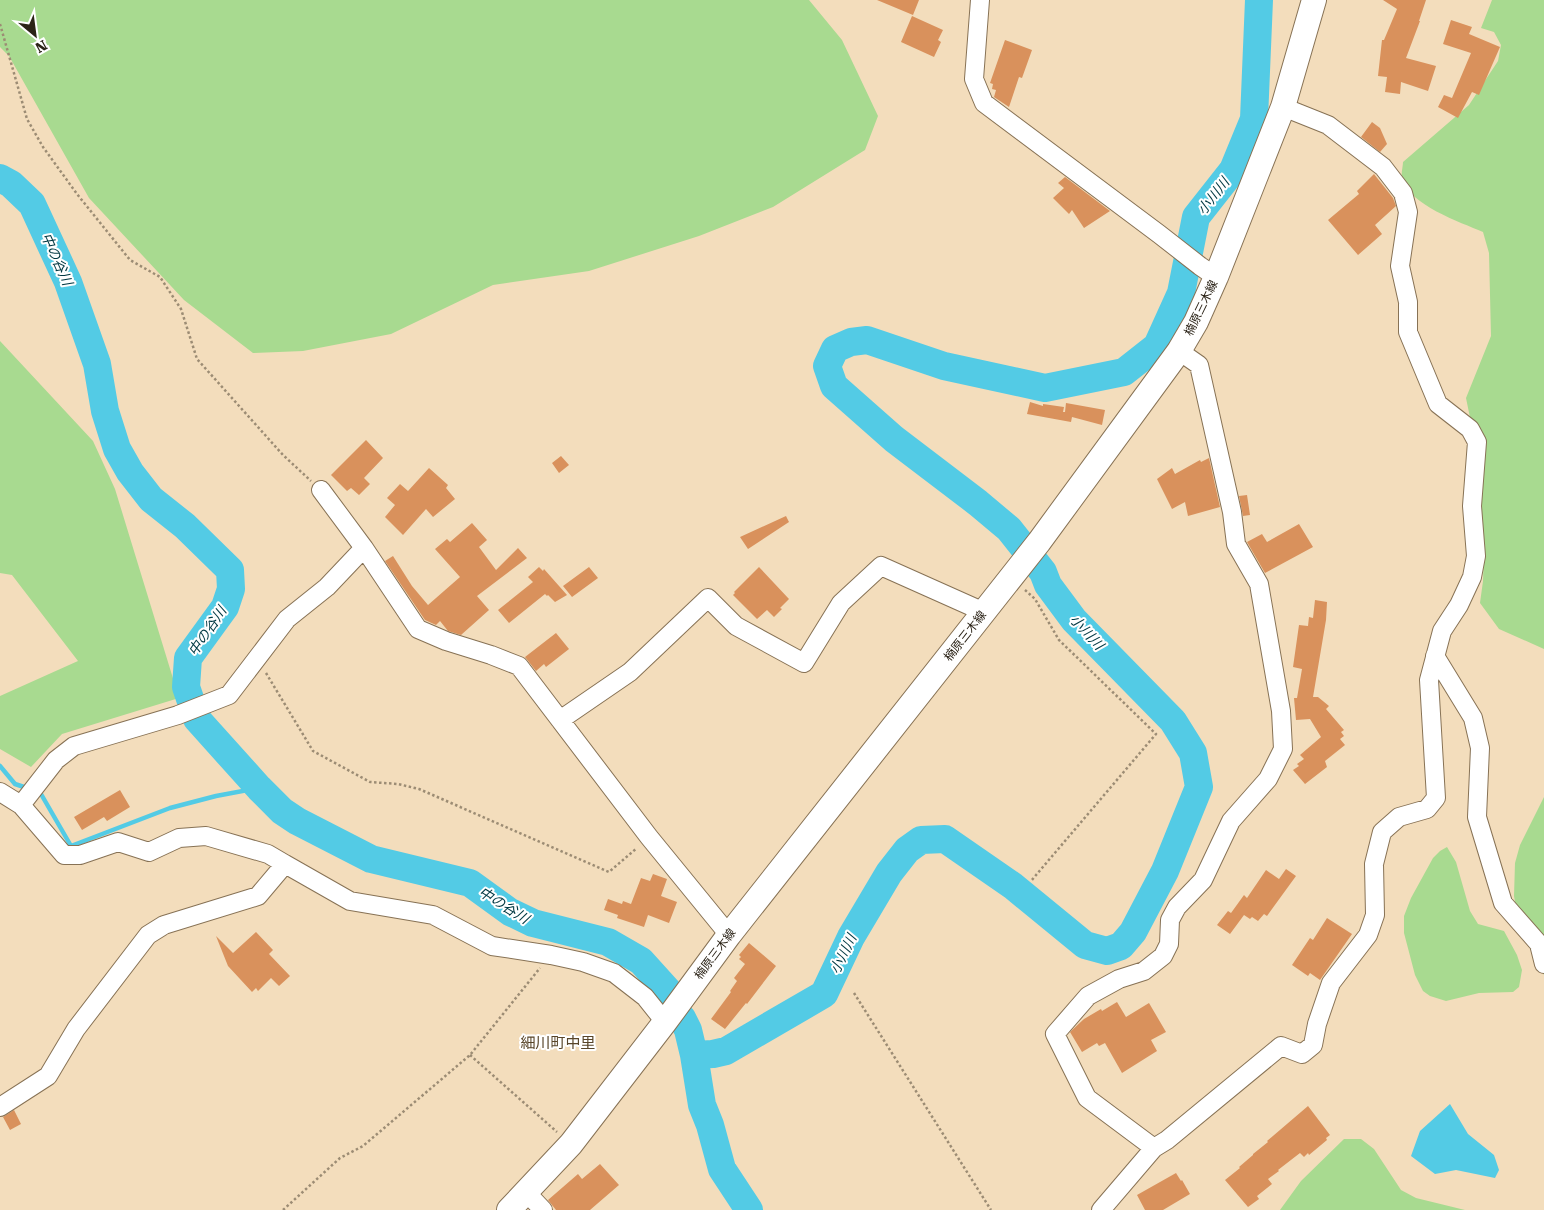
<svg xmlns="http://www.w3.org/2000/svg" width="1544" height="1210" font-family="'Roboto Serif','Noto Sans JP',serif">
  <style>
    .green { fill: #a8da90 }
    .water { fill: #53cbe5 }
    .lines { fill: none; stroke-linecap: round; stroke-linejoin: round }
    .stream { stroke: #53cbe5; stroke-width: 4.5 }
    .river { stroke: #53cbe5; stroke-width: 28 }
    .building { fill: #d9915c }
    .street-casing { stroke: #877255; stroke-width: 20 }
    .secondary-casing { stroke: #877255; stroke-width: 26 }
    .path { stroke: #9c8c74; stroke-width: 2.5; stroke-dasharray: 2.5 2.5; stroke-linecap: butt }
    .street { stroke: #fff; stroke-width: 18 }
    .secondary { stroke: #fff; stroke-width: 24 }
    .labels { text-anchor: middle; dominant-baseline: central; stroke-width: 4; stroke-linejoin: round; paint-order: stroke }
    .street-label { font-size: 12px; fill: #2b2317; stroke: #fff }
    .water-label { font-size: 14px; font-style: italic; fill: #003842; stroke: #fff }
    .quarter-label { font-size: 15px; fill: #584529; stroke: #fff }
  </style>
  <rect width="100%" height="100%" fill="#f3ddbc"/>
  <path class="green" d="M0 0H809L842 40 878 116 865 150 773 207 699 236 589 271 493 285 391 334 303 351 253 353 184 300 89 198 9 56 0 47Z
    M1492 0H1544V649L1499 629 1480 603 1483 581 1484 548 1476 447 1466 398 1491 336 1489 253 1483 232C1460 222 1409 205 1402 178 1401 173 1403 166 1403 162L1469 105 1498 61 1501 45 1494 32 1481 28Z
    M0 341 93 441 115 489 179 698 62 734 31 767 0 749V696L78 661 12 575 0 573Z
    M1544 797V975L1535 960 1522 929 1517 913 1514 896 1515 863 1520 845Z
    M1447 847 1456 862 1470 911 1478 924 1504 931 1517 955 1522 970 1519 987 1513 992 1479 993 1446 1001 1430 996 1423 991 1415 975 1404 933V916L1411 898 1433 858 1440 851Z
    M1344 1139H1361L1374 1149 1401 1190 1416 1198 1465 1210H1280L1301 1181Z"/>
  <path class="water" d="M1450 1104 1468 1134 1494 1155 1499 1170 1495 1178 1456 1170 1435 1174 1411 1156 1420 1131Z"/>
  <g class="lines">
    <path class="stream" d="M0 766 15 784 27 788
      M37 792 41 794 71 846 170 808 216 796 259 788"/>
    <path class="river" d="M0 178 11 184 32 204 68 282 97 364 105 411 117 449 130 472 151 499 185 526 230 570 231 589 225 607 188 658 186 687 197 719 259 788 282 811 297 821 371 859 470 883 510 912 533 923 608 942 641 961 669 992
      M682 1018 688 1030 694 1055
      M749 1210 722 1169 710 1125 702 1105 694 1055 713 1054 726 1051 824 994 851 937 889 873 907 850 921 840 945 839 1013 886 1085 945 1107 951 1121 946 1133 932 1165 871 1199 787 1193 753 1173 721 1074 620 1048 585 1043 572 1009 529 978 503 894 439 834 386 827 366 835 349 851 342 867 340 944 366 1045 388 1124 372 1157 346 1181 293 1196 217 1233 170 1254 119 1259 0"/>
  </g>
  <path class="building" d="M877 0H919L913 15Z
    M1383 0H1426L1419 21H1420L1406 58 1436 66 1428 91 1401 82 1400 94 1385 92 1387 77 1378 76 1382 40H1384L1397 9Z
    M912 16 943 30 938 40 941 42 934 57 901 42Z
    M1451 20 1472 27 1469 34 1500 47 1479 95 1472 92 1458 118 1438 107 1444 95 1452 98 1471 53 1443 44Z
    M1005 40 1032 50 1022 78 1019 77 1009 107 994 97 996 90 992 89 993 84 990 83Z
    M1372 122 1380 128 1387 144 1380 152 1361 137Z
    M1374 174 1393 198 1396 206 1375 225 1382 234 1358 255 1328 220 1359 194 1357 191Z
    M1065 177 1110 211 1084 228 1072 210 1069 214 1053 198 1064 188 1058 183Z
    M1030 402 1043 406V404L1064 407 1063 412H1065L1066 403 1105 410 1102 425 1072 417 1071 422 1027 414Z
    M366 440 383 458 364 478 370 484 359 495 351 488 347 491 331 475Z
    M561 456 569 465 559 473 552 463Z
    M1209 458 1220 507 1188 516 1185 502 1172 509 1157 479 1172 468 1175 474 1200 460 1201 462Z
    M429 468 448 485 446 488 455 499 433 517 426 509 403 535 385 517 395 505 387 498 400 484 408 491Z
    M1247 495 1250 515 1243 516 1239 496Z
    M786 516 789 522 748 549 740 537Z
    M472 523 487 540 479 547 496 570 518 548 527 558 477 596 489 610 461 635 448 631 440 621 436 625 425 620 385 561 393 556 412 586 428 605 460 577 435 549 447 539 450 542Z
    M1299 524 1313 547 1265 573 1247 542 1262 534 1267 542Z
    M539 567 543 571 544 569 567 595 555 602 548 595 547 596 545 594 509 623 498 610 533 582 528 577Z
    M589 567 598 578 572 597 563 586Z
    M759 567 789 599 780 608 782 609 774 617 767 610 757 619 733 595 735 593 734 592Z
    M1315 600 1327 602 1326 620 1313 697H1318L1329 706 1326 709 1344 730 1341 732 1344 736 1340 739 1345 745 1325 761 1327 767 1305 784 1293 770 1299 766 1297 764 1304 759 1300 755 1321 737 1310 719 1296 720 1294 698H1297L1302 669 1293 667 1299 625 1308 626 1309 617 1313 618Z
    M556 633 569 649 546 667 544 664 536 671 525 657Z
    M120 790 130 807 107 821 104 817 82 830 74 817Z
    M1286 869 1296 876 1267 916 1264 914 1258 921 1252 917 1250 919 1244 915 1230 934 1217 925 1228 911 1231 913 1244 895 1247 898 1266 870 1279 879Z
    M653 874 667 879 661 896 677 902 669 923 648 915 644 927 617 918 618 915 604 910 608 899 622 904 623 901 631 904 641 878 650 881Z
    M1327 918 1352 934 1320 980 1310 973 1308 976 1292 965 1310 938 1313 940Z
    M256 932 273 950 269 954 290 976 279 986 271 978 258 991 256 988 252 992 228 966 216 936 233 953Z
    M749 943 776 966 747 1004 746 1003 725 1029 711 1019 731 992 730 991 737 981 734 978 745 964 739 959 741 957 739 955Z
    M1117 1002 1126 1017 1149 1003 1166 1032 1151 1040 1157 1051 1122 1073 1105 1043 1099 1046 1097 1043 1082 1052 1070 1032 1084 1019 1101 1009 1102 1011Z
    M1308 1106 1330 1135 1326 1138 1327 1140 1309 1155 1308 1153 1304 1157 1300 1153 1278 1170 1279 1171 1268 1179 1272 1184 1257 1196 1259 1199 1248 1207 1225 1180 1240 1168 1239 1167 1253 1155V1154L1268 1142 1267 1141Z
    M14 1110 21 1124 10 1130 3 1117Z
    M600 1164 619 1185 590 1210H556L548 1200 578 1174 582 1179Z
    M1176 1173 1181 1181 1182 1180 1190 1194 1163 1210H1145L1137 1195Z"/>
  <g class="lines">
    <defs>
      <path id="street" d="M980 0 974 79 984 103 1159 234 1200 266 1216 277
        M1179 351 1199 365 1232 512 1236 544 1259 584 1281 711 1283 749 1268 779 1231 821 1203 880 1177 907 1170 920 1169 944 1163 956 1144 971 1119 979 1088 996 1055 1034 1087 1098 1154 1148 1167 1140 1281 1046 1302 1054 1313 1045 1317 1024 1331 983 1368 935 1375 915 1374 864 1382 832 1399 817 1427 809 1436 798 1429 680 1442 631 1459 605 1472 577 1476 556 1472 506 1477 442 1470 429 1438 404 1408 332V302L1400 266 1408 212 1403 193 1383 167 1328 125 1283 107
        M321 490 364 548 418 629 446 641 491 655 519 666 649 837 729 935
        M1435 656 1473 718 1480 748 1477 817 1503 903 1539 944 1544 964
        M560 720 630 672 708 598 736 626 804 663 841 603 881 566 984 612
        M0 792 21 805 64 855H80L118 842 149 852 179 838 206 836 268 854 285 864
        M21 805 56 760 74 746 178 715 229 695 287 619 327 587 364 548
        M0 1107 48 1076 76 1029 148 935 164 925 258 896 285 864 350 901 433 915 492 946 551 955 583 962 614 973 645 997 665 1022
        M526 1192 543 1210
        M1101 1210 1154 1148"/>
      <path id="secondary" d="M509 1210 571 1144 665 1022 729 935 1039 542 1179 351 1196 322 1216 277 1283 107 1314 0"/>
    </defs>
    <use href="#street" class="street-casing"/>
    <use href="#secondary" class="secondary-casing"/>
    <path class="path" d="M0 24 27 119 43 147 77 194 130 260 160 277 181 309 197 359 283 455 311 481
      M1025 590 1035 599 1059 640 1156 734 1031 881
      M266 673 313 751 370 782 398 784 419 789 609 872 637 848
      M854 993 991 1210
      M470 1055 557 1132
      M283 1210 340 1158 363 1146 470 1055 540 968"/>
    <use href="#street" class="street"/>
    <use href="#secondary" class="secondary"/>
  </g>
  <g class="labels">
    <g class="street-label">
      <text transform="translate(1201 308) rotate(-64)">楠原三木線</text>
      <text transform="translate(965 636) rotate(-52)">楠原三木線</text>
      <text transform="translate(715 954) rotate(-53)">楠原三木線</text>
    </g>
    <g class="water-label">
      <text transform="translate(1213 196) rotate(-52)">小川川</text>
      <text transform="translate(57 259) rotate(66)">中の谷川</text>
      <text transform="translate(207 631) rotate(-56)">中の谷川</text>
      <text transform="translate(1087 632) rotate(47)">小川川</text>
      <text transform="translate(504 905) rotate(32)">中の谷川</text>
      <text transform="translate(843 954) rotate(-64)">小川川</text>
    </g>
    <g class="quarter-label">
      <text x="558" y="1043">細川町中里</text>
    </g>
  </g>
  <g transform="translate(35 35) rotate(151)" stroke="#ffffff" stroke-width="4" paint-order="stroke">
  <path d="M0-4L9 19L0 12L-9 19Z" fill="#2b2317"/>
  <text y="-8" font-size="14" font-weight="bold" text-anchor="middle" fill="#2b2317">N</text>
  </g>
</svg>
